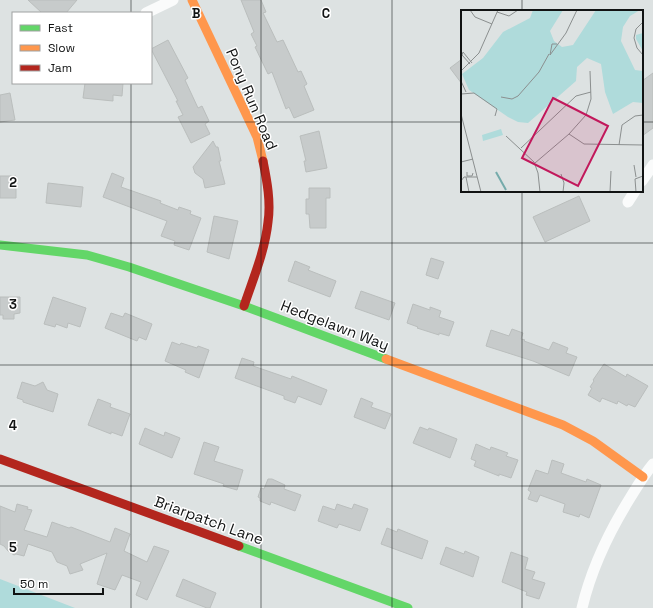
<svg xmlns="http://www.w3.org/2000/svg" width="653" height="608" font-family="'Space Grotesk',sans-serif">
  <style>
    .green { fill: #afdbdb }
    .building { fill: #c7cbcb; stroke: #babebd }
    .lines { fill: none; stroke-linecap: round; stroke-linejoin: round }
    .street { stroke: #fafbfb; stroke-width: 11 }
    .fast { stroke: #63d668; stroke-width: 9 }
    .slow { stroke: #ff974d; stroke-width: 9 }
    .jam { stroke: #b3261e; stroke-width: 9 }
    .grid { fill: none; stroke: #111313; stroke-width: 1; stroke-opacity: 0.55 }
    .labels { text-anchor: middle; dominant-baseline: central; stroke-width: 3; stroke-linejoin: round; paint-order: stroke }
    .street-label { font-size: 15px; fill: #111313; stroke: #fff }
    .inset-river { fill: none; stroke: #75abab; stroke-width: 2 }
    .inset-road { fill: none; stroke: #8b8f8f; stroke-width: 1 }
    .view { fill: #c2185b; fill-opacity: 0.15; stroke: #c2185b; stroke-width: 2 }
    .inset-edge { fill: none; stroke: #111313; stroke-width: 2 }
    .grid-label { font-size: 13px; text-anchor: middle; font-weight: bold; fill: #111313; stroke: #fff; stroke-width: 3; stroke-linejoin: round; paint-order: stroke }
  </style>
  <rect width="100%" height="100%" fill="#dde2e2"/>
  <path class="green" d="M0 579 75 608H0Z"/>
  <path class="building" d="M28 0H77L66 13H42Z
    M241 0H261L266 12 263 13 277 42 283 40 298 72 301 71 307 84 304 86 314 110 294 118 289 107 286 109 272 72 268 74 255 47 257 46 251 34 254 32Z
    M168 40 188 78 185 80 198 108 202 106 209 121 205 124 210 134 191 143 178 117 183 115 176 101H178L151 49Z
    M462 59V84L450 68Z
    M653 73V128L642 136V81Z
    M85 83H123L122 96 113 95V101L83 98Z
    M10 93 15 120 0 122V95Z
    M319 131 327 168 306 172 304 161H306L300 136Z
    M213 141 216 147H218L221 161H219L225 184 205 188 203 179 195 173 193 167Z
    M112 173 124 178 121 187 161 201 160 203 178 210 179 207 191 211 190 214 201 218 189 250 174 245 175 241 161 236 167 221 103 197Z
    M0 176H16V198H0Z
    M48 183 83 187 81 207 46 203Z
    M309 188H330V198H326V228H310L309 214H306V199H309Z
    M579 196 590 221 545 242 533 217Z
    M214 216 238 221 229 259 207 252Z
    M431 258 444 262 438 279 426 275Z
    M295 261 310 267 308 270 336 281 330 297 288 281Z
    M361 291 395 303 389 320 355 308Z
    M0 297H20V313L14 314V319H3V315H0Z
    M53 297 86 308 80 327 68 323 67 328 56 324 55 327 44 324Z
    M413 304 430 310V307L441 311 439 317 454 322 449 336 439 333V335L417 328 418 327 407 323Z
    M111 313 123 317 125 313 152 324 146 340 139 337 137 341 105 328Z
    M512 329 523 333 521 339 525 340 524 341 549 350 553 342 568 348 566 353 577 357 569 376 533 361 486 346 491 330 509 336Z
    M172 342 180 345 181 343 197 348 198 346 209 350 199 378 185 372 186 370 165 361Z
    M242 358 254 362 253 366 291 379 292 376 327 390 321 405 298 396 295 403 284 399V396L235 378Z
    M604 364 626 377 627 374 648 386 635 407 628 404 627 406 618 401 617 404 602 398 600 402 588 395 592 388 590 387 594 381 593 380Z
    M22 382 35 386 43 382 47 390 58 394 53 412 23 402V400L17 398Z
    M361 398 373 403 371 407 391 414 385 429 354 417Z
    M98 399 111 404 110 407 130 414 122 436 111 432V434L88 425Z
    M420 427 428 430 429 428 457 439 450 458 413 443Z
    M145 428 164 436 165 432 180 438 172 458 139 444Z
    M204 442 219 447 214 461 243 470 237 490 223 486 224 484 194 474Z
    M476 444 490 450 491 447 508 453 506 456 518 460 511 478 499 474V476L474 466 476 461 471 459Z
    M552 460 564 464 561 473 586 482 587 479 601 485 589 518 580 514 579 517 563 512 565 504 540 495 537 502 528 499 531 492 528 490 536 470 548 474Z
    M268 479H272L285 485 284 489 301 495 295 511 271 502 270 505 260 501V498L258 497 261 488 264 489Z
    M17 504 28 507 27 509 32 510 24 530 47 537 52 522 69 528 71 527 110 542 115 528 130 534 124 551 147 562 154 546 169 551 147 600 136 595 141 582 122 575 115 590 97 584 107 553 80 564 83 570 70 574 67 566 57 562 52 552 28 544 24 556 16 554 14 555 8 551 4 546 0 544V506L15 512Z
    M337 504 352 509 354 504 368 509 360 531 339 524 337 528 318 521 323 506 335 510Z
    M387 528 397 532 398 529 428 541 422 559 381 544Z
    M446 547 464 554 465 551 479 557 473 577 440 564Z
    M511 552 528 558 525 569 535 572 532 579 545 583 539 599 526 595 527 592 502 582Z
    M183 579 216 593 210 608H207L176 596Z"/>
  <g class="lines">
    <path class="street" d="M146 13 173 0
      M642 181 653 165
      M628 202 635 191
      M582 608C591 570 607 536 627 503 635 490 643 476 653 464"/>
    <path class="fast" d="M0 245 87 255 129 267 244 306 386 359
      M239 546 408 608"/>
    <path class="slow" d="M192 0 257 137 263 161
      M386 359 563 425 593 441 643 477"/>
    <path class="jam" d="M244 306C253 279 265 251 268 222 271 202 267 181 263 161
      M0 459 239 546"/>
  </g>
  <path class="grid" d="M131 0V13M261 0V608M392 0V608M522 0V11M131 83V608M0 122H462M642 122H653M522 191V608M0 243H653M0 365H653M0 486H653"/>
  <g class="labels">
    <g class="street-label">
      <text transform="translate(252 99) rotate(67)">Pony Run Road</text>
      <text transform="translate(335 325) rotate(21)">Hedgelawn Way</text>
      <text transform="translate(209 520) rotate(20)">Briarpatch Lane</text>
    </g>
  </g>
  <g transform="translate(461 10)">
    <rect width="182" height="182" fill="#dde2e2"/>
    <path d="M72 0H102L89 21 93 31 101 37 112 35 135 0H179L169 6 162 17 160 31 174 60 182 61V93L172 92 152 104 144 82 140 54 126 48 116 57 115 71 67 113 57 112 47 107 8 80 1 64 22 48 42 22 69 8ZM182 23V41L175 29V25ZM40 119 42 125 22 131 21 125Z" fill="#afdbdb"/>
    <path class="inset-river" d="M35 162 45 180"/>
    <path class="inset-road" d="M9 0 14 7 31 14M36 2 48 6 57 0M182 12 175 19 173 28 176 38 182 45M96 34H91L89 45 105 23 116 0M2 42 1 45 9 54M2 42 11 53M0 61 18 43 37 0M0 71 5 82M0 84 13 83 36 99 34 106M40 87 51 89 57 86 78 62 88 44M0 104 20 182M108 124 123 134 182 135M45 126 73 152 77 163 79 182M158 135 161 115 174 106 182 105M60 138 115 86 130 82M0 152 12 149M74 153 108 124 125 105 130 89 129 61M173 155 175 167M6 162V166H11L12 163M100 164 103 173 102 182M5 167 8 182M0 171 3 167H16M120 182H141M149 182 150 161M175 182 174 169 182 166"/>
    <path class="view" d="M92 88 147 116 117 176 61 148Z"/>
    <rect width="182" height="182" class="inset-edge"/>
  </g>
  <g class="grid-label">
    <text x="196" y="18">B</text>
    <text x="326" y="18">C</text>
    <text x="13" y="187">2</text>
    <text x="13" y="309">3</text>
    <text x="13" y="430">4</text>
    <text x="13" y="552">5</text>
  </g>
  <rect x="12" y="12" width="140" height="72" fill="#ffffff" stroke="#a0a1a1"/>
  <rect x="20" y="25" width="20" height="6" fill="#63d668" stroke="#a0a1a1"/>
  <text x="48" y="32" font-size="12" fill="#111313">Fast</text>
  <rect x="20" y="45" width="20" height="6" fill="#ff974d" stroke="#a0a1a1"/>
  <text x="48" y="52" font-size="12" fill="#111313">Slow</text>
  <rect x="20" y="65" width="20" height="6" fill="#b3261e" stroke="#a0a1a1"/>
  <text x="48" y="72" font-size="12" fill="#111313">Jam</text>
  <path d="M14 588v6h89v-6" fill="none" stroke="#111313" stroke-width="2"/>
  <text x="20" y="588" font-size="12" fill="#111313" stroke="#ffffff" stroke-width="3" paint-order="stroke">50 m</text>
</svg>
